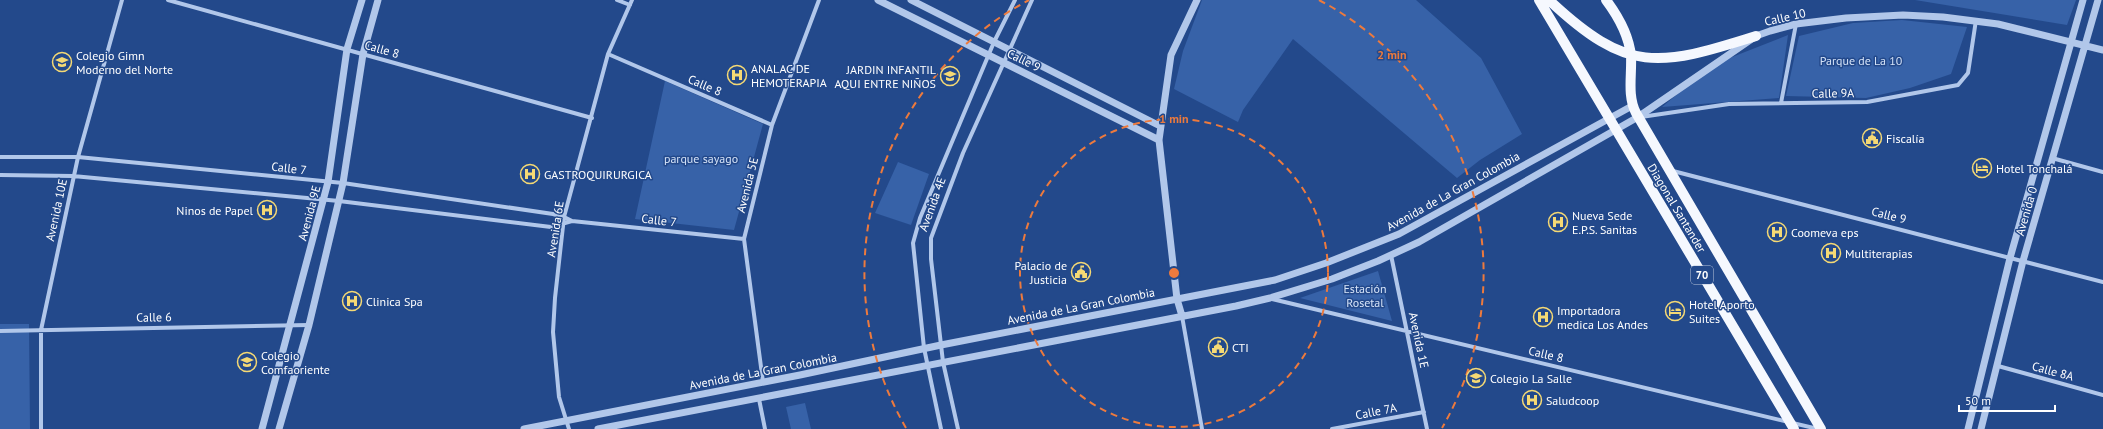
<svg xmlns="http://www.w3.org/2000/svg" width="2103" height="429" font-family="'PT Sans',sans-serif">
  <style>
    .green { fill: #3762a8 }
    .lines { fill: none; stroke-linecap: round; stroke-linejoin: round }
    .minor { stroke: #b1c7ea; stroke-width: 4 }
    .tertiary { stroke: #b1c7ea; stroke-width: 7 }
    .primary { stroke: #f5f8fe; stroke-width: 10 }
    .ring { fill: none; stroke: #ed7a3d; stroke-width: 2; stroke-dasharray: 7 5 }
    .labels { text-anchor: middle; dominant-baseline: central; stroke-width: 3; stroke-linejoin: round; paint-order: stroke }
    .shield { fill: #23498b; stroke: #bdc8dc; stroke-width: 1 }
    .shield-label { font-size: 11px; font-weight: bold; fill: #fff }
    .street-label { font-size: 12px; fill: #fff; stroke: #23498b }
    .poi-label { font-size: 12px; fill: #fff; stroke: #23498b; text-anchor: start }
    .park-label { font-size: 12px; fill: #d5e3f8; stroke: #23498b }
    .centre { fill: #ed7a3d; stroke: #23498b; stroke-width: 2 }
    .ring-label { font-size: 12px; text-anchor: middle; font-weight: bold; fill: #ed7a3d; stroke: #23498b; stroke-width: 3; stroke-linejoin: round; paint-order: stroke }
  </style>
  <rect width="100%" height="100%" fill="#23498b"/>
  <path class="green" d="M1202 0H1416L1481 58 1522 134 1480 160 1457 178 1293 39 1243 110 1238 122 1174 89 1183 51Z
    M1915 0H2076L2067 25Z
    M1902 20 1967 27 1951 74 1910 88 1866 98 1786 96 1799 36 1853 23Z
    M1788 35 1779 98 1662 107 1700 75 1722 61Z
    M665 81 763 124 734 230 635 219Z
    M898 162 929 174 911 225 875 213Z
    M1378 271 1392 321 1300 298Z
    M0 324H29L30 429H0Z
    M805 403 811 429H791L786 407Z"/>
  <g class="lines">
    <path class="minor" d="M168 0 592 118
      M617 0 630 5
      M608 54 772 125
      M1781 103 1796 24
      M1641 117 1729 104 1867 102 1958 85 1968 73 1976 20
      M0 157H78L343 183 553 214 564 217 572 221 744 239
      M2052 158 2103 172
      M1673 171 2103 282
      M0 175 73 176 339 201 551 227 572 221
      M1391 255 1427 429
      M1272 299 1818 429
      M1182 316 1202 429
      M0 331 309 325
      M1998 366 2103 395
      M763 382 744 239 772 125 819 0
      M759 399 765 429
      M41 429V330L78 157 122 0
      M569 429 559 397 553 332 555 298 564 217 608 54 632 0
      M941 429 924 348 913 243 920 218 994 42 1015 0
      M958 429 943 362 931 259V238L963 153 1032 0
      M1332 429 1424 412"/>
    <path class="tertiary" d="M878 0 1159 140
      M911 0 1160 126
      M1182 316 1177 299 1159 140 1171 55 1197 0
      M262 429 328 182 347 49 362 0
      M279 429 309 325 343 183 363 54 378 0
      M524 429 800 375 941 345 1275 280 1326 263 1399 234 1632 106
      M598 429 1236 306 1270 298 1332 279 1378 261 1419 242 1638 117 1756 36 1770 31 1796 24 1846 18 1903 15 1943 17 1998 24 2103 50
      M1968 429 2010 258 2083 0
      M1981 429 2023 261 2098 0"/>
    <path class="primary" d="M1539 0 1794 429
      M1549 0C1628 74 1658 67 1756 36
      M1606 0C1618 16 1629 36 1631 56 1632 75 1627 96 1636 113L1821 429"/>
  </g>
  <g class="ring">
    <circle cx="1174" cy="273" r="154"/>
    <path d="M906 428A309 309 0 0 1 1029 0M1319 0A309 309 0 0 1 1442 428"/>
  </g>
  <defs>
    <symbol id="school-ring" viewBox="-11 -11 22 22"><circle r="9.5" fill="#23498b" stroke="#f5d974" stroke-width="1.5"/><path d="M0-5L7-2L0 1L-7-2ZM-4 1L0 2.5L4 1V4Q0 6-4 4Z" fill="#f5d974"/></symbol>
    <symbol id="hospital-ring" viewBox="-11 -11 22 22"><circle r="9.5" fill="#23498b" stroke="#f5d974" stroke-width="1.5"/><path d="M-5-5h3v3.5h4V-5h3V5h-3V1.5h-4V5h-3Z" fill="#f5d974"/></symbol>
    <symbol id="civic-ring" viewBox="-11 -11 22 22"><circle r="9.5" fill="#23498b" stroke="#f5d974" stroke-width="1.5"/><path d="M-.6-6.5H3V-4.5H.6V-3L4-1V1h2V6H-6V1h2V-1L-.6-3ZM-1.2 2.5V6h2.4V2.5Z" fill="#f5d974"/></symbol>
    <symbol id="hotel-ring" viewBox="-11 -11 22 22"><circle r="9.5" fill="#23498b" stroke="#f5d974" stroke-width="1.5"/><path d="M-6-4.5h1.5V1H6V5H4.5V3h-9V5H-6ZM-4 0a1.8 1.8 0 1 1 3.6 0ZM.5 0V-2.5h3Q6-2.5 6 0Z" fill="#f5d974"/></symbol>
  </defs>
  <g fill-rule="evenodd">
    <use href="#school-ring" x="51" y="51" width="22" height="22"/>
    <use href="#hospital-ring" x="726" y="64" width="22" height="22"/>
    <use href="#school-ring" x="939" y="65" width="22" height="22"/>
    <use href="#civic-ring" x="1861" y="127" width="22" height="22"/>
    <use href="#hotel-ring" x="1971" y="157" width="22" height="22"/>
    <use href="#hospital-ring" x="519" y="163" width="22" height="22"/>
    <use href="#hospital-ring" x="256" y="199" width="22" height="22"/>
    <use href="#hospital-ring" x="1547" y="211" width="22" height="22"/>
    <use href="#hospital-ring" x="1766" y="221" width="22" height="22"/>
    <use href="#hospital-ring" x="1820" y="242" width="22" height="22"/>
    <use href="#civic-ring" x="1070" y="261" width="22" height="22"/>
    <use href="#hospital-ring" x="341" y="290" width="22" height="22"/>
    <use href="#hotel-ring" x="1664" y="300" width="22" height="22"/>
    <use href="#hospital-ring" x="1532" y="306" width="22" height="22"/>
    <use href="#civic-ring" x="1207" y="336" width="22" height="22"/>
    <use href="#school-ring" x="236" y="351" width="22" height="22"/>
    <use href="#school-ring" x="1465" y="367" width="22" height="22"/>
    <use href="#hospital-ring" x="1521" y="389" width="22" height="22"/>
  </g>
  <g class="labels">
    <rect class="shield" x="1691" y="266" width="22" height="18" rx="3"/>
    <g class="shield-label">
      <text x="1702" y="275">70</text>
    </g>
    <g class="street-label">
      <text transform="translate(1785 17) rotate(-13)">Calle 10</text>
      <text transform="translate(382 49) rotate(16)">Calle 8</text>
      <text transform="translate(1024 60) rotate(26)">Calle 9</text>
      <text transform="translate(705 85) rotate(23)">Calle 8</text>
      <text transform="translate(1833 93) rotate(-1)">Calle 9A</text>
      <text transform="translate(289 168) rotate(6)">Calle 7</text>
      <text transform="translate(747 185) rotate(-76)">Avenida 5E</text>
      <text transform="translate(1453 191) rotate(-29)">Avenida de La Gran Colombia</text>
      <text transform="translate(932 204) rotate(-70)">Avenida 4E</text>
      <text transform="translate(1677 208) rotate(59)">Diagonal Santander</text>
      <text transform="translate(56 210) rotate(-78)">Avenida 10E</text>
      <text transform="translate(2026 211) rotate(-74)">Avenida 0</text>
      <text transform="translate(309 213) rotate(-75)">Avenida 9E</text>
      <text transform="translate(1889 215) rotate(14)">Calle 9</text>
      <text transform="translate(659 220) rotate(6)">Calle 7</text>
      <text transform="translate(555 229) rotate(-81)">Avenida 6E</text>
      <text transform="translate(1081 306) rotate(-11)">Avenida de La Gran Colombia</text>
      <text transform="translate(154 317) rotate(-1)">Calle 6</text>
      <text transform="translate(1419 340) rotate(78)">Avenida 1E</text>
      <text transform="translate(1546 354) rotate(13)">Calle 8</text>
      <text transform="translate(763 371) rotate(-11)">Avenida de La Gran Colombia</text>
      <text transform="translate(2053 371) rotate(15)">Calle 8A</text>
      <text transform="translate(1376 411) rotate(-11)">Calle 7A</text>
    </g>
    <g class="poi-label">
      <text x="76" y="55">Colegio Gimn<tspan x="76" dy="14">Moderno del Norte</tspan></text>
      <text x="751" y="68">ANALAC DE<tspan x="751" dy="14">HEMOTERAPIA</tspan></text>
      <text x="936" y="69" text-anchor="end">JARDIN INFANTIL<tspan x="936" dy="14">AQUI ENTRE NIÑOS</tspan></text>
      <text x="1886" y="138">Fiscalía</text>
      <text x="1996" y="168">Hotel Tonchalá</text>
      <text x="544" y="174">GASTROQUIRURGICA</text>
      <text x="253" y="210" text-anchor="end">Ninos de Papel</text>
      <text x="1572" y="215">Nueva Sede<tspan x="1572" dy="14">E.P.S. Sanitas</tspan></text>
      <text x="1791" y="232">Coomeva eps</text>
      <text x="1845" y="253">Multiterapias</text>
      <text x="1067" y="265" text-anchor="end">Palacio de<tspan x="1067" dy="14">Justicia</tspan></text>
      <text x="366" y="301">Clinica Spa</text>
      <text x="1689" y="304">Hotel Aporto<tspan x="1689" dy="14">Suites</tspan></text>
      <text x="1557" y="310">Importadora<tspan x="1557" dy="14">medica Los Andes</tspan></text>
      <text x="1232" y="347">CTI</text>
      <text x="261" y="355">Colegio<tspan x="261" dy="14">Comfaoriente</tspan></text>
      <text x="1490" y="378">Colegio La Salle</text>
      <text x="1546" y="400">Saludcoop</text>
    </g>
    <g class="park-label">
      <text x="1861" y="60">Parque de La 10</text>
      <text x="701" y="158">parque sayago</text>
      <text x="1365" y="288">Estación<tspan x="1365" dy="14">Rosetal</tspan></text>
    </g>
  </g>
  <circle cx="1174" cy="273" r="6" class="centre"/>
  <g class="ring-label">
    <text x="1392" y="59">2 min</text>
    <text x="1174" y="123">1 min</text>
  </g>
  <path d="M1959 405v6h96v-6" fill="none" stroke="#ffffff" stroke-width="2"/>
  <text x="1965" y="405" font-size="12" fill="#ffffff" stroke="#23498b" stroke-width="3" paint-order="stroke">50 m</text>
</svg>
